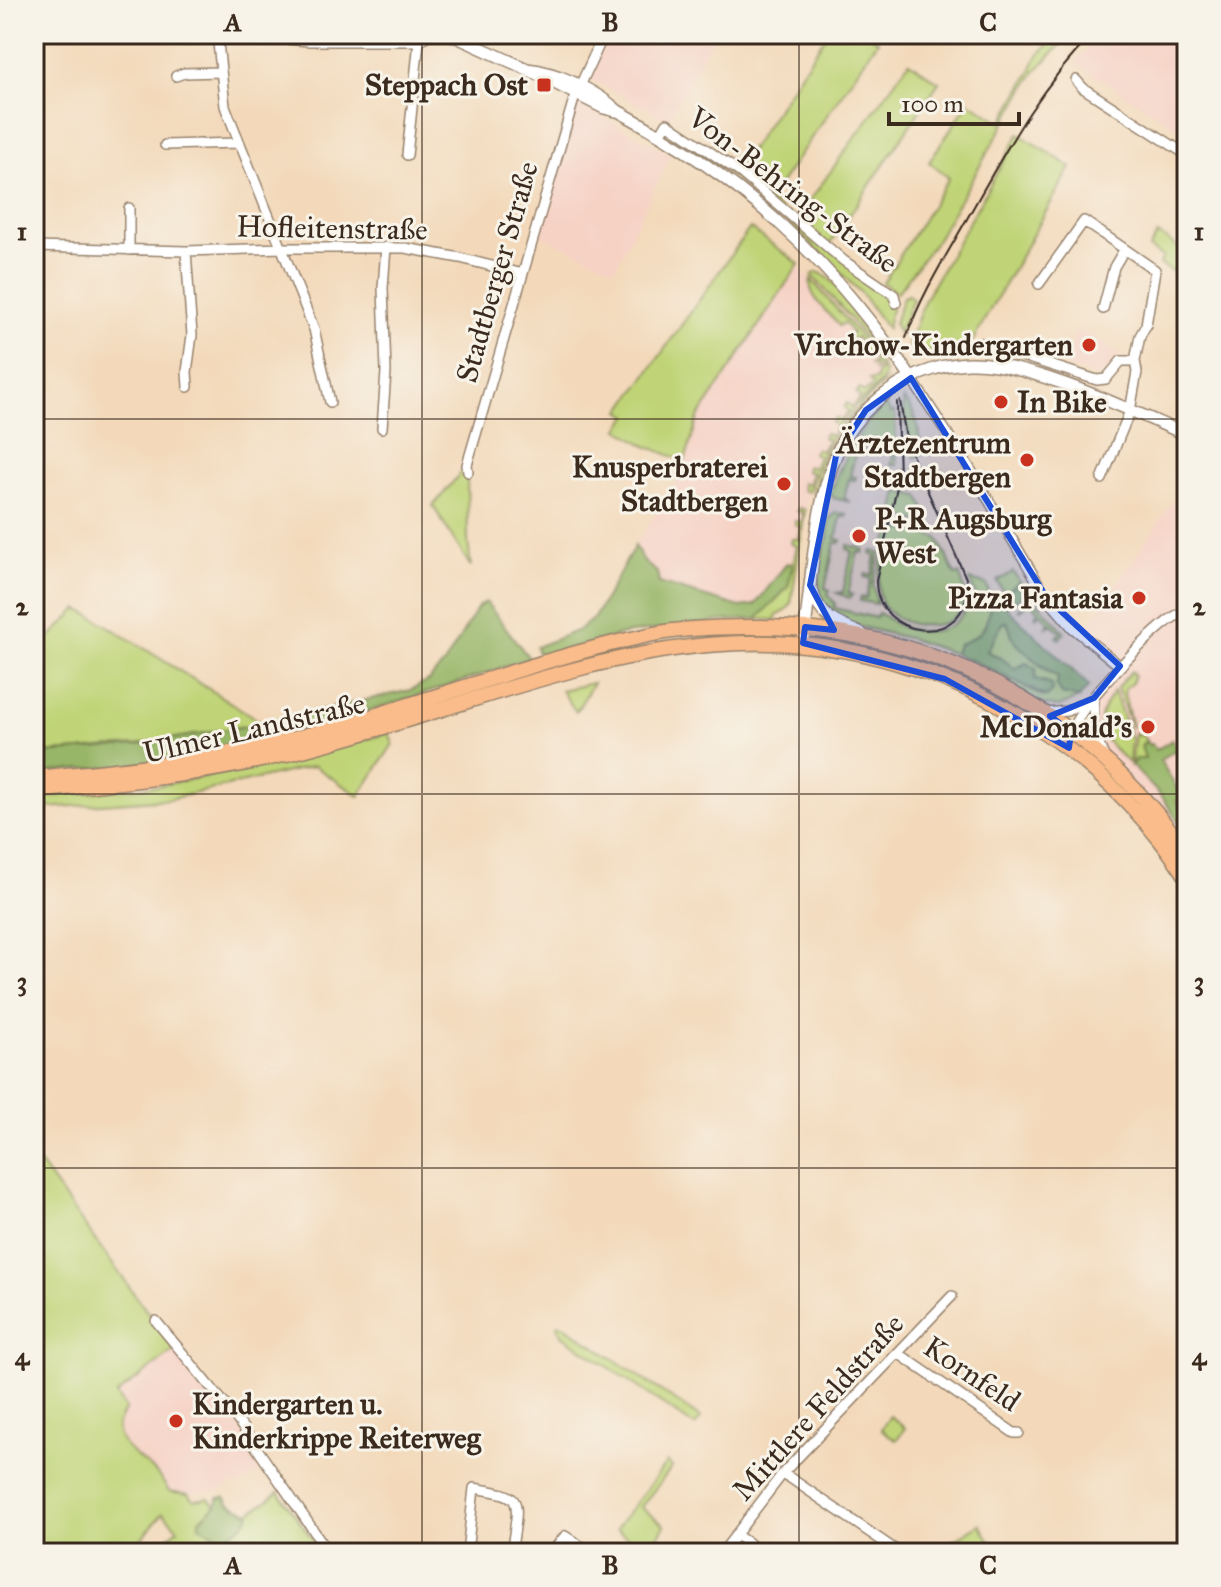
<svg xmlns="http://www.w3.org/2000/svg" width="1221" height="1587" font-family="'IM FELL Great Primer',serif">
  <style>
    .built { fill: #f6d2c5 }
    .green { fill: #c0d477; stroke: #7e7f4a; stroke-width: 2 }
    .forest { fill: #98b668; stroke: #6a7043; stroke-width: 2 }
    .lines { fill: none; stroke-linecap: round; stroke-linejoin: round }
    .minor-casing { stroke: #97826c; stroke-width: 12 }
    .tertiary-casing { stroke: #97826c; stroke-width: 14 }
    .primary-casing { stroke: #97826c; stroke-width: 17 }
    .minor { stroke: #fff; stroke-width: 9 }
    .tertiary { stroke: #fff; stroke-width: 11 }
    .primary { stroke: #f9bc8a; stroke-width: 14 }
    .tram { stroke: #3b2a1e; stroke-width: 2 }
    .marked { fill: #1d4ed8; fill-opacity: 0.2; stroke: #1d4ed8; stroke-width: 6; stroke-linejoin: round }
    .grid { fill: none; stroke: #3b2a1e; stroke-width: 2; stroke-opacity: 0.55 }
    .poi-dot { fill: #c8321e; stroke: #f7f3e8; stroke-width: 3 }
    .labels { text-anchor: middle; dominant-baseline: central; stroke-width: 6; stroke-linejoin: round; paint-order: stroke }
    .poi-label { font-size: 30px; font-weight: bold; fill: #3b2a1e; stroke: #f7f3e8; text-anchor: end }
    .street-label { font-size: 30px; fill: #3b2a1e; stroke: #f7f3e8 }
    .neatline { fill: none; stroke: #3b2a1e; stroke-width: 3 }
    .grid-label { font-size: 26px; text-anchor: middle; font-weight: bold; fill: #3b2a1e }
  </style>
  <rect width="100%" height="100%" fill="#f7f3e8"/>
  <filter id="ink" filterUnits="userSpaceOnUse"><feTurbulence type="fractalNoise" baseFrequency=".0125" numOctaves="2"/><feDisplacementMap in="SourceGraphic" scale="16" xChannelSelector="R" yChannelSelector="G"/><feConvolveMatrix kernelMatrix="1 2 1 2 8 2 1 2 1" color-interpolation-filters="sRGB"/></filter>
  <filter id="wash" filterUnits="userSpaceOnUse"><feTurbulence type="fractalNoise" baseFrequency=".006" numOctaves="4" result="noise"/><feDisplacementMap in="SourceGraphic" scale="32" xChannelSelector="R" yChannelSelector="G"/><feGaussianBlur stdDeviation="1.8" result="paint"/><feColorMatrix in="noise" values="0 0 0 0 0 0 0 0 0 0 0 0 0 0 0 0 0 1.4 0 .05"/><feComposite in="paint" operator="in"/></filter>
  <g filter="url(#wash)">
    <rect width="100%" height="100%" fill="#f3d9ba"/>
    <path class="built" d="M608 34H715L668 120 587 78Z
      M1104 34H1187V134L1074 62Z
      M579 104 671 155 615 269 537 234 574 106Z
      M798 266 873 353 885 372 884 377 852 408 822 454 809 492 797 565 787 563 755 605 740 607 659 583 657 572 645 563 635 546 677 480 682 467 679 461H685L698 418Z
      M1076 330 1091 336 1121 355 1114 359 1105 373 1097 377 1065 366Z
      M1174 499 1187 504V853L1106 761 1093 731 1094 698 1120 666 1082 636Z
      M175 1350 224 1407 269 1467 238 1486 235 1483 222 1490 188 1494 169 1491 157 1473 128 1451 120 1439 118 1420 122 1412 115 1395Z"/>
    <path class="green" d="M827 34H868L878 41 772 195 738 168Z
      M1057 34H1071L1034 73 937 239 897 293 883 283 949 178 929 162 969 102 1002 122 1031 71 1036 58Z
      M909 62 939 82 829 246 798 217Z
      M672 134 738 176 892 298C894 310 886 318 888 330L860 292 781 215 719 166Z
      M1019 134 1071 167 972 342 944 350 916 352 908 346 925 299Z
      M750 228 799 264 698 418 685 461 646 446 619 429 628 416 621 411Z
      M1158 234 1187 253V280L1160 264 1163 257 1149 248Z
      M817 272C838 276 881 344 891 364L886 365 849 317 812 275Z
      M811 279 861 337 882 368 870 365 875 361 867 351 862 354 859 351 863 347 856 337 851 340 848 337 852 333 844 323 839 326C829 313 806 295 811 279Z
      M908 295 913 299 899 333 894 323 903 297Z
      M873 369 885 372C882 387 862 397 852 409 831 433 816 461 809 492L803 490 802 483 808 485 812 473 806 471 807 466 813 468 818 456 813 453 816 448 821 451 828 440 823 437 825 433 831 436 837 426 832 422 836 418 841 421 848 411 844 407 847 403 852 407 860 397 856 393 860 389 864 393 873 385 869 380H876L878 371Z
      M889 378 853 414 837 438 824 466 817 490 813 494C819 448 854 406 889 378Z
      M903 399C920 416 918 430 921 454L915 458 904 417Z
      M885 404 891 413 895 412 897 465H891L893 454 888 449 889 444 872 439 870 445H866L862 451 856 450 850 476 856 477 855 480 849 479 844 498 850 502 833 498 831 492C843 457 859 430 885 404Z
      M463 470 467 475 468 541 471 567 433 506Z
      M898 491 919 496 928 516 920 523 904 516H893Z
      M799 508 805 510 791 604 786 611 776 616V620L757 619 788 587 797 546 791 544 792 539H799L801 527 795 525V521L802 522 803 513 797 511Z
      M836 513 847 514 846 517H841L836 539 841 540 840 543H835L825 588 830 590 828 595 835 603 834 608 876 618 878 613C886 615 891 623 900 626 930 637 959 632 970 599L976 597 970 580 986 584C994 602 990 622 977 637L955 649V654L911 639 845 623 828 613 819 597 818 564 828 537 829 519Z
      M892 525 898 526 900 530 912 529 938 538 955 575 959 574C990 640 882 639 879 591 877 570 887 545 892 525Z
      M848 545 864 549 863 553 858 552 848 593 853 595 850 598 837 593 843 592 852 551 847 549Z
      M872 551 880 553 873 585 877 604 860 601 861 597 866 598 871 579 865 577 866 574 872 575 876 556 871 554Z
      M1013 572 1021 584 1004 593 997 581Z
      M1033 598 1065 632 1059 639 1057 637 1061 632 1051 624 1047 627 1049 622 1041 613 1036 617 1035 615 1039 611 1031 602 1019 611 1018 609Z
      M78 609 97 619 263 723 136 745 34 754V653Z
      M1007 622 1013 639 1046 671 1058 677 1062 693 1079 698 1059 707 1045 705 974 667 965 659H970L1043 697 1047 682 1035 679 1034 675 1022 665 1015 670 999 657 987 651 1002 623Z
      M1131 671 1134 675 1132 683 1125 688 1124 693 1132 728 1117 688Z
      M593 683 576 712 561 690Z
      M1114 691 1131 740 1129 763C1101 738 1089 725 1114 691Z
      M389 733 393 744 359 796 314 766 170 799 34 809V798L157 786 286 761Z
      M1135 733 1138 736 1142 734 1146 741 1142 744 1145 759 1134 761 1131 765Z
      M34 1156 175 1350 116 1395 126 1409C102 1437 135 1454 153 1470 160 1476 164 1484 169 1491L188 1494 194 1500 209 1498 228 1525 196 1551 279 1492 322 1553H134L144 1544 152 1551 178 1529 163 1513 141 1539 124 1553H34Z
      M559 1324 563 1325 701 1418 695 1426 563 1336 557 1326Z
      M890 1416 905 1428 896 1440 881 1429Z
      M667 1462 672 1467 641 1507 665 1526 647 1552 616 1529Z
      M980 1524 993 1547 977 1553 972 1545 958 1553 951 1542Z"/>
    <path class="forest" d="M635 546 645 563 657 572 659 583 740 607 755 605 787 563 793 564 788 587 757 619 720 621 624 634 539 656 536 647 579 630 594 618Z
      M1018 583 1021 584 1028 593 1006 607 1089 686 1079 698 1062 694 1057 686 1058 677C1049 672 1019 648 1014 640 1011 635 1010 628 1007 622L1002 623 987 651 1004 660 1015 669 1026 663 1036 669 1035 679 1051 685 1052 691 1047 697 970 659H965L955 654 958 645C989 632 985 627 992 597L996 605 1001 603 1000 598Z
      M486 602 529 658C416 699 303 733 185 757 136 767 84 768 34 774V754L136 745 263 723 411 690 428 681 445 663 478 607Z
      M1172 740 1177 749 1160 760 1182 797 1177 801 1187 819V836L1163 798 1131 765 1136 759H1145L1141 746 1146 741 1149 745 1152 744 1156 750Z
      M225 1497 230 1504 250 1513C248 1524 231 1535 220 1537L199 1526V1520L216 1506 218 1498Z"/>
  </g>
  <g filter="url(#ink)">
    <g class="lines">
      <defs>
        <path id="minor" d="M217 34 225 106 314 329 330 402
          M233 34 309 41H419L429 34
          M176 76 184 73 220 72
          M1076 80 1083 88 1187 155
          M660 135 667 123 741 173 844 261 894 295 896 303
          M165 145 239 143
          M407 155 419 41
          M34 247 186 251 282 248H405L460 258 523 274
          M129 250V208
          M186 251 192 335 187 372 188 387
          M1039 284 1084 221 1155 270 1146 325 1140 336 1135 361 1137 372 1130 411 1102 479
          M1103 309 1114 267 1124 250
          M981 343 1097 380 1106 379 1121 361H1135
          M911 378 966 462 1047 598 1073 628 1120 666
          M382 428 386 372 383 288 386 247
          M468 472 467 465 574 99 604 34
          M1094 701 1093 731 1104 756
          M1046 713 1067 711 1088 701
          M1070 735C1077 707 1144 640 1168 621L1177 615 1187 619
          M156 1321 234 1415 329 1553
          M898 1353 1014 1433H1019
          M1186 1445 1187 1446
          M783 1473 900 1553
          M736 1535 763 1553
          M467 1553 474 1488C520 1496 520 1494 513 1541V1546L521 1553
          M551 1553 565 1536 592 1553
          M722 1553 783 1473 952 1296"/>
        <path id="tertiary" d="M450 34 527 69 604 108 616 111
          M527 69C557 72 595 90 618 111 744 179 831 259 911 378
          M812 590C819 617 837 624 862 634
          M804 635C813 576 813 512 836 455 845 433 862 413 880 398 904 378 937 364 969 363 1027 361 1132 411 1187 435"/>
        <path id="primary" d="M34 778C115 771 196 762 276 743 402 713 522 662 649 635 681 628 716 627 749 627 928 624 1084 708 1187 853
          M34 791C117 783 201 775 283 755 532 695 731 570 988 699 1069 740 1136 800 1187 877"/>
      </defs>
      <use href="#minor" class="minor-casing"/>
      <use href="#tertiary" class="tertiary-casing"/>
      <use href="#primary" class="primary-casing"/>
      <use href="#minor" class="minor"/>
      <use href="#tertiary" class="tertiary"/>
      <use href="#primary" class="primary"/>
      <path class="tram" d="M906 338C921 295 946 256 968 217 1006 150 1038 89 1093 34
        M897 402 899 478 876 581C876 639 968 652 968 583L914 460 906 438 900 401"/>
    </g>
  </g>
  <path class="marked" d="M911 378 1047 598 1120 666 1094 698 1050 716 1071 732 1069 748 945 679 803 643 805 627 834 630 810 585 836 456 866 410Z"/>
  <path class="grid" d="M422 34V1553M799 34V1553M34 419H1187M34 794H1187M34 1168H1187"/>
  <g class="poi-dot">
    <rect x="536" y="77" width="16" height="16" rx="4"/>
    <circle cx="1089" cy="345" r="8"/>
    <circle cx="1001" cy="402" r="8"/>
    <circle cx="1027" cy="460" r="8"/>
    <circle cx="784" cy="484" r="8"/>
    <circle cx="859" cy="536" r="8"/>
    <circle cx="1139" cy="598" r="8"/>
    <circle cx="1148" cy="727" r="8"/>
    <circle cx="176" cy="1421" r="8"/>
  </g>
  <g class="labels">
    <g class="poi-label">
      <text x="528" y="85">Steppach Ost</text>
      <text x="1073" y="345">Virchow-Kindergarten</text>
      <text x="1017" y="402" text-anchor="start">In Bike</text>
      <text x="1011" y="443">Ärztezentrum<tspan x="1011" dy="34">Stadtbergen</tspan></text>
      <text x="768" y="467">Knusperbraterei<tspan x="768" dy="34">Stadtbergen</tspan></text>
      <text x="875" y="519" text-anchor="start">P+R Augsburg<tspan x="875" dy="34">West</tspan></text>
      <text x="1123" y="598">Pizza Fantasia</text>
      <text x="1132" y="727">McDonald's</text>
      <text x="192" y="1404" text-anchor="start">Kindergarten u.<tspan x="192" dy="34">Kinderkrippe Reiterweg</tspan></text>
    </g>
    <g class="street-label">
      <text transform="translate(793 190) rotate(37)">Von-Behring-Straße</text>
      <text transform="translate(332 228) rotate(1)">Hofleitenstraße</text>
      <text transform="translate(497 272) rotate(-74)">Stadtberger Straße</text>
      <text transform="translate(254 728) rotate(-13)">Ulmer Landstraße</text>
      <text transform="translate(972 1374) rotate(34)">Kornfeld</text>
      <text transform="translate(818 1407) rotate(-48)">Mittlere Feldstraße</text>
    </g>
  </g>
  <rect width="1221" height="1587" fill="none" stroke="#f7f3e8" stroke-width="88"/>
  <path d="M889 112v12h130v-12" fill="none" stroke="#3b2a1e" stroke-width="4"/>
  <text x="901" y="112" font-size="24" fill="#3b2a1e" stroke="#f7f3e8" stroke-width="6" paint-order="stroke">100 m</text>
  <rect x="44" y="44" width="1133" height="1499" class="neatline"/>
  <g class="grid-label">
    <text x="233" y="31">A</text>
    <text x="610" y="31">B</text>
    <text x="988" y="31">C</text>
    <text x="22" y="240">1</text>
    <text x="1199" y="240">1</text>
    <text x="22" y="615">2</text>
    <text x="1199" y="615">2</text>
    <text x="22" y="990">3</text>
    <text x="1199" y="990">3</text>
    <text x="22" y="1365">4</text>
    <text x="1199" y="1365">4</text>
    <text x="233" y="1574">A</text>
    <text x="610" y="1574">B</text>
    <text x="988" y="1574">C</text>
  </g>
</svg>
